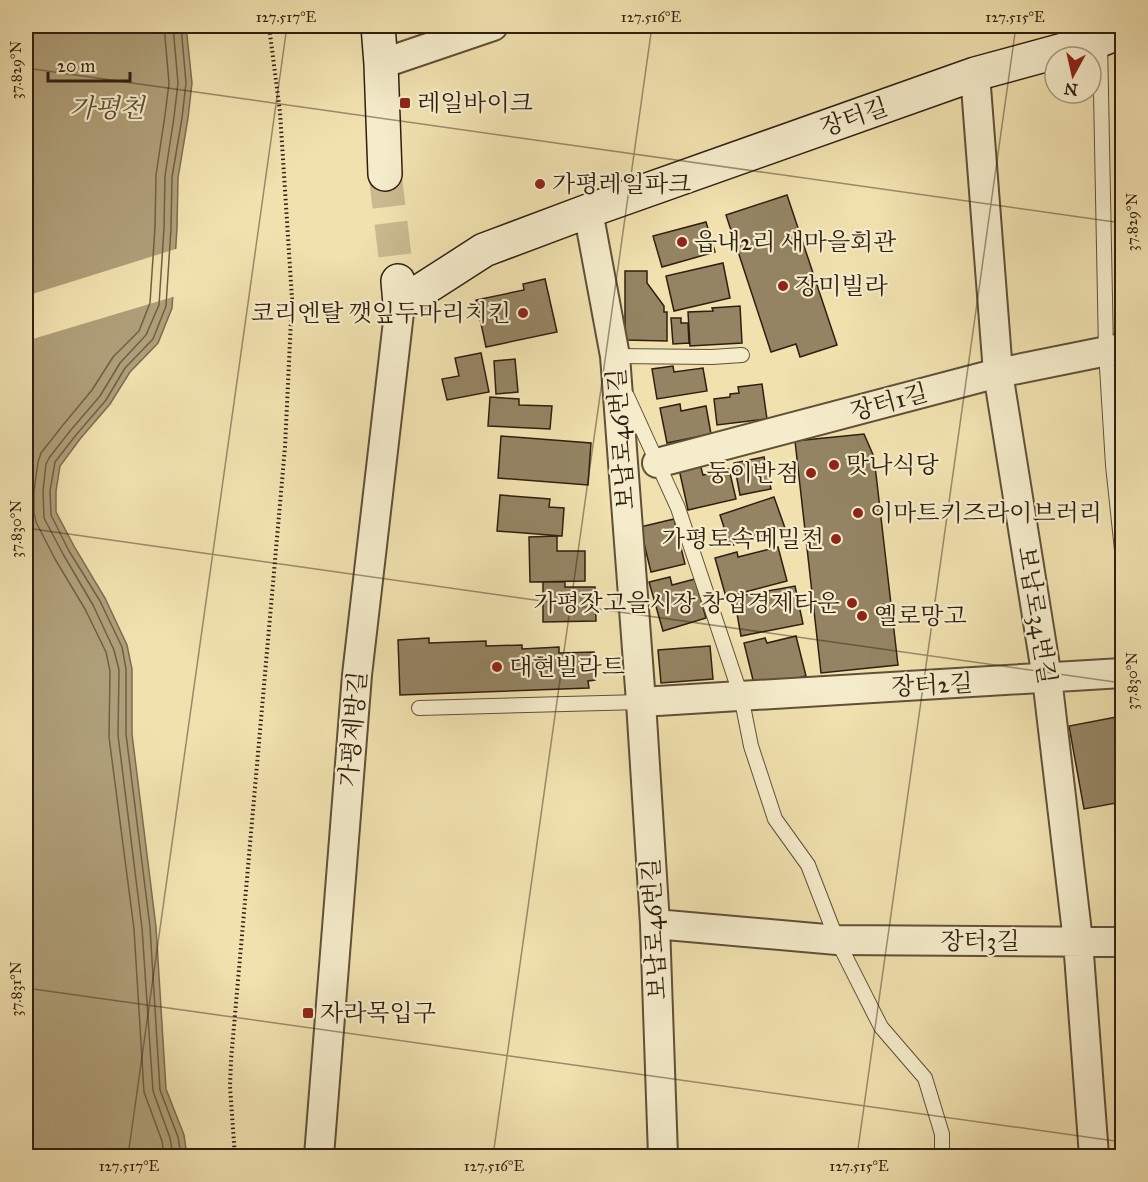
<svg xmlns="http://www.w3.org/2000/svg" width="1148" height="1182" font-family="'IM FELL Great Primer','Noto Serif KR',serif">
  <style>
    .water { fill: #af9f79; stroke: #7c6c4f; stroke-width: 1.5 }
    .pier { fill: #f0e1af }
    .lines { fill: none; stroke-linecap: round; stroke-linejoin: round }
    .shore { stroke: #705f44; stroke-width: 1.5 }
    .building { fill: #948463; stroke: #301f10; stroke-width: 1.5 }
    .secondary-tunnel { stroke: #caba8f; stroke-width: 33; stroke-dasharray: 33 16; stroke-linecap: butt }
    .lane-casing { stroke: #605038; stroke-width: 16 }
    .street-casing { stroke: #605038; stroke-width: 32 }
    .secondary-casing { stroke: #301f10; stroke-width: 36 }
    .path { stroke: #301f10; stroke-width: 4; stroke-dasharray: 1.5 3; stroke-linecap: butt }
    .lane { stroke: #f5eccb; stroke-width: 14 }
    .street { stroke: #f5eccb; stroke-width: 28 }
    .secondary { stroke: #f5eccb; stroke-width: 33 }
    .ticks { fill: none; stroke: #301f10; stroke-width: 1.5; stroke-opacity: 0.45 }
    .poi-dot { fill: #8f2418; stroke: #f5eccb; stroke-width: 2 }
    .labels { text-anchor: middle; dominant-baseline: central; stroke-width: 4.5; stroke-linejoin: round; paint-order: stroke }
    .poi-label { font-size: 24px; fill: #301f10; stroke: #f5eccb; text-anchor: start }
    .street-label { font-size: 24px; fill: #301f10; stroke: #f5eccb }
    .water-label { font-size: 26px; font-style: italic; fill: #5c4c35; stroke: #f5eccb }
    .neatline { fill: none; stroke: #301f10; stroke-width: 2 }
    .ticks-label { font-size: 15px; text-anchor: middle; fill: #301f10 }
  </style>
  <rect width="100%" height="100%" fill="#f0e1af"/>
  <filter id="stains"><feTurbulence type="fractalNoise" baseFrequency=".00333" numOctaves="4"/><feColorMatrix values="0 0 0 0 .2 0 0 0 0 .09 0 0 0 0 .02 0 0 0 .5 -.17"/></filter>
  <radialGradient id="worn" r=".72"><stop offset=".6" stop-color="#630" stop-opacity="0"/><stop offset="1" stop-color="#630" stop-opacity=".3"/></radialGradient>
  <path class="water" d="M26 26H186L192 83 188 118 178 178 177 228 172 308 158 343 130 372 110 404 80 439 60 466 56 491V512L75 548 105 598 127 645 132 669V734L156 927 166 1089 184 1135 187 1156H26Z"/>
  <path class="pier" d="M179 248 176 296 26 341V296Z
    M189 1150 190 1156H26V1151Z"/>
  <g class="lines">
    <path class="shore" d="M164 1156 162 1141 144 1092 134 929 109 737 110 671 106 652 85 609 55 559 36 522 34 513V491L38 462 41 453 63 425 92 390 113 357 139 331 150 303 155 227 156 175 165 115 169 83 164 26
      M173 1156 170 1138 153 1091 142 928 118 735 119 670 114 650 93 605 63 554 44 518 43 491 46 464 49 458 70 431 100 396 120 363 146 335 159 305 164 228 165 176 174 117 178 83 173 26
      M181 1156 178 1137 160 1090 150 927 126 734V669L122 647 100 601 69 551 51 515 50 491 55 462 76 435 106 400 125 368 153 339 166 306 171 228 172 177 182 118 186 83 181 26"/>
  </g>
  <path class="building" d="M787 195 837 345 800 357 796 344 771 352 726 215Z
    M706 222 715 252 662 267 653 236Z
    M723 263 730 298 674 311 666 276Z
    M625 271H647V283L664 306V312H667V341L625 340Z
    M545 279 557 332 486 347 476 300 524 290 523 284Z
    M740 306 742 343 690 346 688 312 713 311 712 308Z
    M671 318H681V323H688L689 343 673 344Z
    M481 353 489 392 447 400 442 379 459 376 455 358Z
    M515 359 518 392 496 394 494 361Z
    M673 366 674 372 703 368 707 391 657 399 652 369Z
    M762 384 767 419 717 425 714 399 730 397V394L739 393 738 387Z
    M490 397 519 399V405L552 406 550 429 488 426Z
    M680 404 681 411 706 406 711 434 667 443 660 408Z
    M864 434 874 457 898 665 821 673 795 441Z
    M501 436 591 443 588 485 498 478Z
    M764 457 771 489 740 495 734 463Z
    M700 464 703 475 729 469 736 499 688 510 679 469Z
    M500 495 550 499 549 507 564 508 562 536 497 531Z
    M774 497 785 528 730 546 720 515Z
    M674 519 685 564 651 572 640 527Z
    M557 536V551H585V581L530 582 529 537Z
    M778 547 787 581 726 597 715 558 737 552 738 557Z
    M670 577 672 585 695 579 706 618 663 631 649 582Z
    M543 582H565V587H595L596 621 543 622Z
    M795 586 803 624 741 636 734 597Z
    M796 636 806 676 755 688 744 643 765 638 767 643Z
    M429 638V643L486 641V646L522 645V649L559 647V653L594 652 595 680 588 681 589 688 400 695 398 640Z
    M710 646 713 679 661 683 658 650Z
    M1122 716V802L1084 809 1069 726Z"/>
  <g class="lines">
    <path class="secondary-tunnel" d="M385 174 398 281"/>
    <defs>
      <path id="lane" d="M1100 40 1106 351 1113 465 1122 550
        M615 356 712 357 742 355
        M627 396 678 508 741 696 751 746 775 819 808 865 837 940 881 1027 925 1078 942 1134V1156
        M419 708 641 702"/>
      <path id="street" d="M381 64 493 26
        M975 74 998 373 1047 678 1078 941 1094 1156
        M588 211 615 356 641 702 655 924 663 1156
        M657 463 998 373 1122 348
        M641 702 1122 673
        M655 924 837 940 1122 942
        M319 1156 357 675 400 304"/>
      <path id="secondary" d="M378 26 381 64 385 174
        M398 281 400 304 484 250 588 211 975 74 1100 40 1122 31"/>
    </defs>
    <use href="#lane" class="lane-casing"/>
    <use href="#street" class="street-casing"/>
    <use href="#secondary" class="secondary-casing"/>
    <path class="path" d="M235 1156 230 1087 231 1060 285 447 292 299 280 112 269 26"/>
    <use href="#lane" class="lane"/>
    <use href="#street" class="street"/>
    <use href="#secondary" class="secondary"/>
  </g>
  <path class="ticks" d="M26 68 1122 223M26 528 1122 683M26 988 1122 1142M128 1156 287 26M493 1156 652 26M857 1156 1016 26"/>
  <g class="poi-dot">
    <rect x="399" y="97" width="12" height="12" rx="3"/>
    <circle cx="540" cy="184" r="6"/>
    <circle cx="682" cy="242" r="6"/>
    <circle cx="783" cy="286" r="6"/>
    <circle cx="523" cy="313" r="6"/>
    <circle cx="834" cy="465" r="6"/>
    <circle cx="811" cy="473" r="6"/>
    <circle cx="858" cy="513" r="6"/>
    <circle cx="836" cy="539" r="6"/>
    <circle cx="852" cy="603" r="6"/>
    <circle cx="862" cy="616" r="6"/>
    <circle cx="497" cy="667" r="6"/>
    <rect x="302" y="1007" width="12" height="12" rx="3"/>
  </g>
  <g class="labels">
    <g class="poi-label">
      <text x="417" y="103">레일바이크</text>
      <text x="552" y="184">가평레일파크</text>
      <text x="694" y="242">읍내2리 새마을회관</text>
      <text x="795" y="286">장미빌라</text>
      <text x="511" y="313" text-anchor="end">코리엔탈 깻잎두마리치킨</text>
      <text x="846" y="465">맛나식당</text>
      <text x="799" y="473" text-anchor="end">둥이반점</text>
      <text x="870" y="513">이마트키즈라이브러리</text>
      <text x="824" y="539" text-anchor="end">가평토속메밀전</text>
      <text x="840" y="603" text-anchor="end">가평잣고을시장 창업경제타운</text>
      <text x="874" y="616">옐로망고</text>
      <text x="509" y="667">대현빌라트</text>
      <text x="320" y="1013">자라목입구</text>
    </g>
    <g class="street-label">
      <text transform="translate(854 117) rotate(-19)">장터길</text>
      <text transform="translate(889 402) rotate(-15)">장터1길</text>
      <text transform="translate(621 439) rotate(-94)">보납로46번길</text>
      <text transform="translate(1037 615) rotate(81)">보납로34번길</text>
      <text transform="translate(932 685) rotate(-3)">장터2길</text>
      <text transform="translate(353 729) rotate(-85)">가평제방길</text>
      <text transform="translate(654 929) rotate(-93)">보납로46번길</text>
      <text x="980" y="941">장터3길</text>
    </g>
    <g class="water-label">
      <text x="107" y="108">가평천</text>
    </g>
  </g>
  <rect width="1148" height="1182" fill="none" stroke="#f0e1af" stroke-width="66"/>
  <g transform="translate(1073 75) rotate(188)"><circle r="28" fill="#f5eccb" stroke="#a69a80" stroke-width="1.5"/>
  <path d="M0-4.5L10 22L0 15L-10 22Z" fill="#8f2418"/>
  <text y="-9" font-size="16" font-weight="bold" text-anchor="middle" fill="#301f10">N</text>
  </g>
  <path d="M48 72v9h82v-9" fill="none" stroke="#301f10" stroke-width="3"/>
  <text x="57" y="72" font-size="18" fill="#301f10" stroke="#f5eccb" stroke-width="4.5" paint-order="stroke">20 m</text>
  <rect x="33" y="33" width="1082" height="1116" class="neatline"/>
  <g class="ticks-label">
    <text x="286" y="22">127.517°E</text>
    <text x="651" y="22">127.516°E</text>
    <text x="1015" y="22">127.515°E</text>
    <text transform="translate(16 70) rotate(-90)" y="5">37.829°N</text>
    <text transform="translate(1132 222) rotate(-90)" y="5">37.829°N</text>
    <text transform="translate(16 529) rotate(-90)" y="5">37.830°N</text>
    <text transform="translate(1132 681) rotate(-90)" y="5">37.830°N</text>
    <text transform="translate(16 989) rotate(-90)" y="5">37.831°N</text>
    <text x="129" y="1171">127.517°E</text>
    <text x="494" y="1171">127.516°E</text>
    <text x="859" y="1171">127.515°E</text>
  </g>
  <rect width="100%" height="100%" filter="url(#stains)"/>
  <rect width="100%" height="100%" fill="url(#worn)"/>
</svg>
